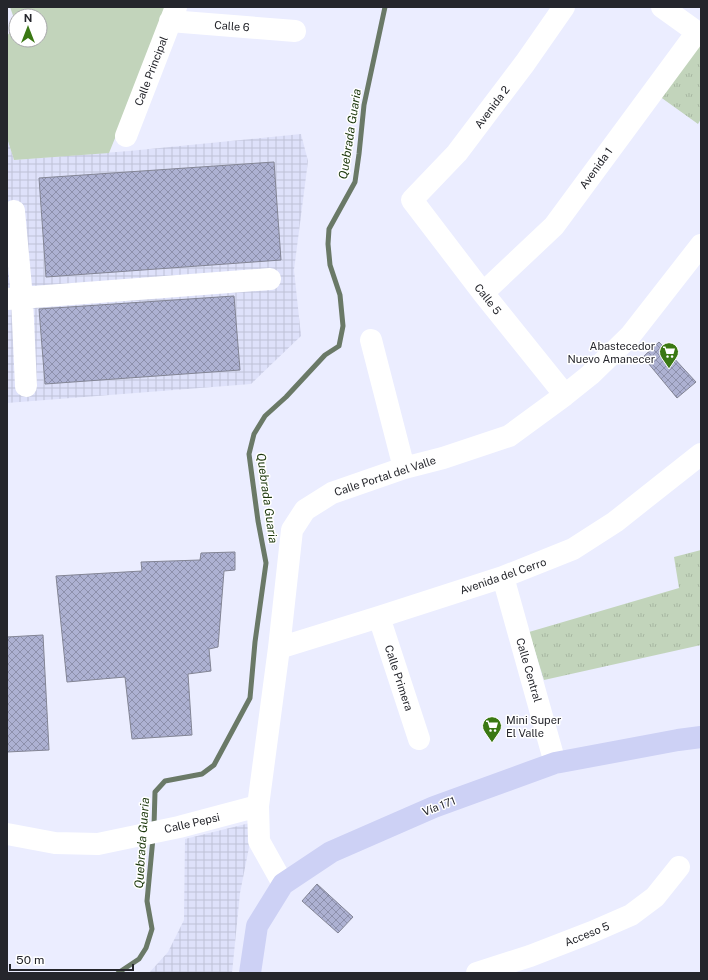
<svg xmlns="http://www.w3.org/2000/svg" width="708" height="980" font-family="'Public Sans',sans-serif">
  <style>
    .industrial { fill: url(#industrial-grid) }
    .grass { fill: #c2d4bb }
    .park { fill: url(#park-tufts) }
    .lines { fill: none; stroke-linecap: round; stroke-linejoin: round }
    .stream { stroke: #6a7967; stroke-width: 5 }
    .building { fill: url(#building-cross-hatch); stroke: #838595 }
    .minor { stroke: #fff; stroke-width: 22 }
    .major { stroke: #cdd1f5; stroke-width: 22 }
    .labels { text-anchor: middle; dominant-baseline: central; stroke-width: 3; stroke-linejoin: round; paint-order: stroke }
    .street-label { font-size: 11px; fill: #25262c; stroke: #fff }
    .poi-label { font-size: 11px; fill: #25262c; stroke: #fff; text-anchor: end }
    .water-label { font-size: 12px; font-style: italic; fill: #1a360a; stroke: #fff }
  </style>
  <defs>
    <pattern id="industrial-grid" width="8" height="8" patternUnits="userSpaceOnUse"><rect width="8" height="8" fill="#dee1fa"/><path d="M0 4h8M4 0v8" fill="none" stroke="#bec1d6"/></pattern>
    <pattern id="park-tufts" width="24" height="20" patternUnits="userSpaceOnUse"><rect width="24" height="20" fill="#c2d4bb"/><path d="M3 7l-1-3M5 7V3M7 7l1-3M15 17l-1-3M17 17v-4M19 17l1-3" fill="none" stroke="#a7b6a1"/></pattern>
    <pattern id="building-cross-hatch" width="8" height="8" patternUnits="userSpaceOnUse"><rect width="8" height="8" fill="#adb1d2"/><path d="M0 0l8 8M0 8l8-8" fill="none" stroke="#8d90ab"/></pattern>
  </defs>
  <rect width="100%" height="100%" fill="#ebedff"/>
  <path class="industrial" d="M301 134 308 161 294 270 301 336 251 384 7 403V138L14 160 129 151Z
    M254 822 240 893 232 973H149L168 952 184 920 185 839Z"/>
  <path class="grass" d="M10 7H168L109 153 14 160 7 138V36L16 24V40H40V16H16V24Z"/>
  <path class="park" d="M701 42V119L698 124 659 96Z
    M701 550V645L544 680 529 632 679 588 674 557Z"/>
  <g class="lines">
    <path class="stream" d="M154 826 155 792 165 781 202 774 214 765 250 698 255 642 266 563 258 521 249 454 254 434 265 416 286 397 325 355 339 346 343 326 340 295 330 265 328 244 329 229 355 182 359 154 364 105 385 7
      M118 973 139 959 146 948 152 929 147 901 153 838"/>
  </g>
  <path class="building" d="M274 162 281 260 46 277 39 178Z
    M234 296 240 370 45 384 39 309Z
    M659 342 696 382 677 398 643 357Z
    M235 552V570L224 571 218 647 209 649 211 671 188 674 192 735 132 739 125 677 67 682 56 576 142 571 141 562 200 560 201 553Z
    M43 635 49 750 7 752V637Z
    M317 884 353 917 338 933 302 901Z"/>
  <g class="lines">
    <path class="minor" d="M564 7 525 63 457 153 412 200 483 293 565 395
      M662 7 701 35
      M170 21 295 31
      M126 136 176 7
      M14 211 22 298 26 386
      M483 293 554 226 697 32
      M7 299 270 279
      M371 340 404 468
      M503 577 555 763
      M379 617 419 739
      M279 648 379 617 503 577 573 549 615 522 701 454
      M7 834 55 843 98 844 179 827 258 806
      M283 884 259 841 258 806 279 648 292 530 305 510 332 493 404 468 443 458 509 436 565 395 590 375 630 336 701 245
      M477 973 530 956 592 932 631 915 655 897 679 867"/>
    <path class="major" d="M250 973 257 926 283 884 331 852 434 807 555 763 678 740 701 737"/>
  </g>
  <defs>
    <symbol id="supermarket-pin" viewBox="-11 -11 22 30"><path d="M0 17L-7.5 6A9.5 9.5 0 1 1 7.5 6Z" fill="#3a7813" stroke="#fff"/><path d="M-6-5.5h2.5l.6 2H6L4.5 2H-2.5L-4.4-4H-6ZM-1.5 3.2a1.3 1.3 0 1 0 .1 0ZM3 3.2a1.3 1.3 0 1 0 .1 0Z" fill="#fff"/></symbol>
  </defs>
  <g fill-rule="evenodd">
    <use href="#supermarket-pin" x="658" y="341" width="22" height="30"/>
    <use href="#supermarket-pin" x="481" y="715" width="22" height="30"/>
  </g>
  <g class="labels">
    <g class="street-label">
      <text transform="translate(232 26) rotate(4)">Calle 6</text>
      <text transform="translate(151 71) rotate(-69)">Calle Principal</text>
      <text transform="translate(492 107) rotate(-53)">Avenida 2</text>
      <text transform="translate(596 168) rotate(-54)">Avenida 1</text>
      <text transform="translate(488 299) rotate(52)">Calle 5</text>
      <text transform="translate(385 476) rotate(-18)">Calle Portal del Valle</text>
      <text transform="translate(503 576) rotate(-19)">Avenida del Cerro</text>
      <text transform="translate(529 670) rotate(74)">Calle Central</text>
      <text transform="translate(399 678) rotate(72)">Calle Primera</text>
      <text transform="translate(439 806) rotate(-21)">Vía 171</text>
      <text transform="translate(192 823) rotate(-13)">Calle Pepsi</text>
      <text transform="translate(587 934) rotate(-22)">Acceso 5</text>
    </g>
    <g class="poi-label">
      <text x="655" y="346">Abastecedor<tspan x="655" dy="13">Nuevo Amanecer</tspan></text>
      <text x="506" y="720" text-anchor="start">Mini Super<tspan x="506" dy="13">El Valle</tspan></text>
    </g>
    <g class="water-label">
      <text transform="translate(350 134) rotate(-81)">Quebrada Guaria</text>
      <text transform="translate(267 498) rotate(82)">Quebrada Guaria</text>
      <text transform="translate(142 843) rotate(-86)">Quebrada Guaria</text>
    </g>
  </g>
  <rect width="708" height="980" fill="none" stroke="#25262c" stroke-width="16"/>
  <g transform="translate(28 28)"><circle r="19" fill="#ffffff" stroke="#a8a8ab"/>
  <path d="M0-3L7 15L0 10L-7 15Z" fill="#3a7813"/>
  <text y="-6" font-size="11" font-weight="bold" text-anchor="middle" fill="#25262c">N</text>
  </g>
  <path d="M10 964v6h123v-6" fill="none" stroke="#25262c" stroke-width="2"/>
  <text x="16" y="964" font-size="12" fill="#25262c" stroke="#ffffff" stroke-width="3" paint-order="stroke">50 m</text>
</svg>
